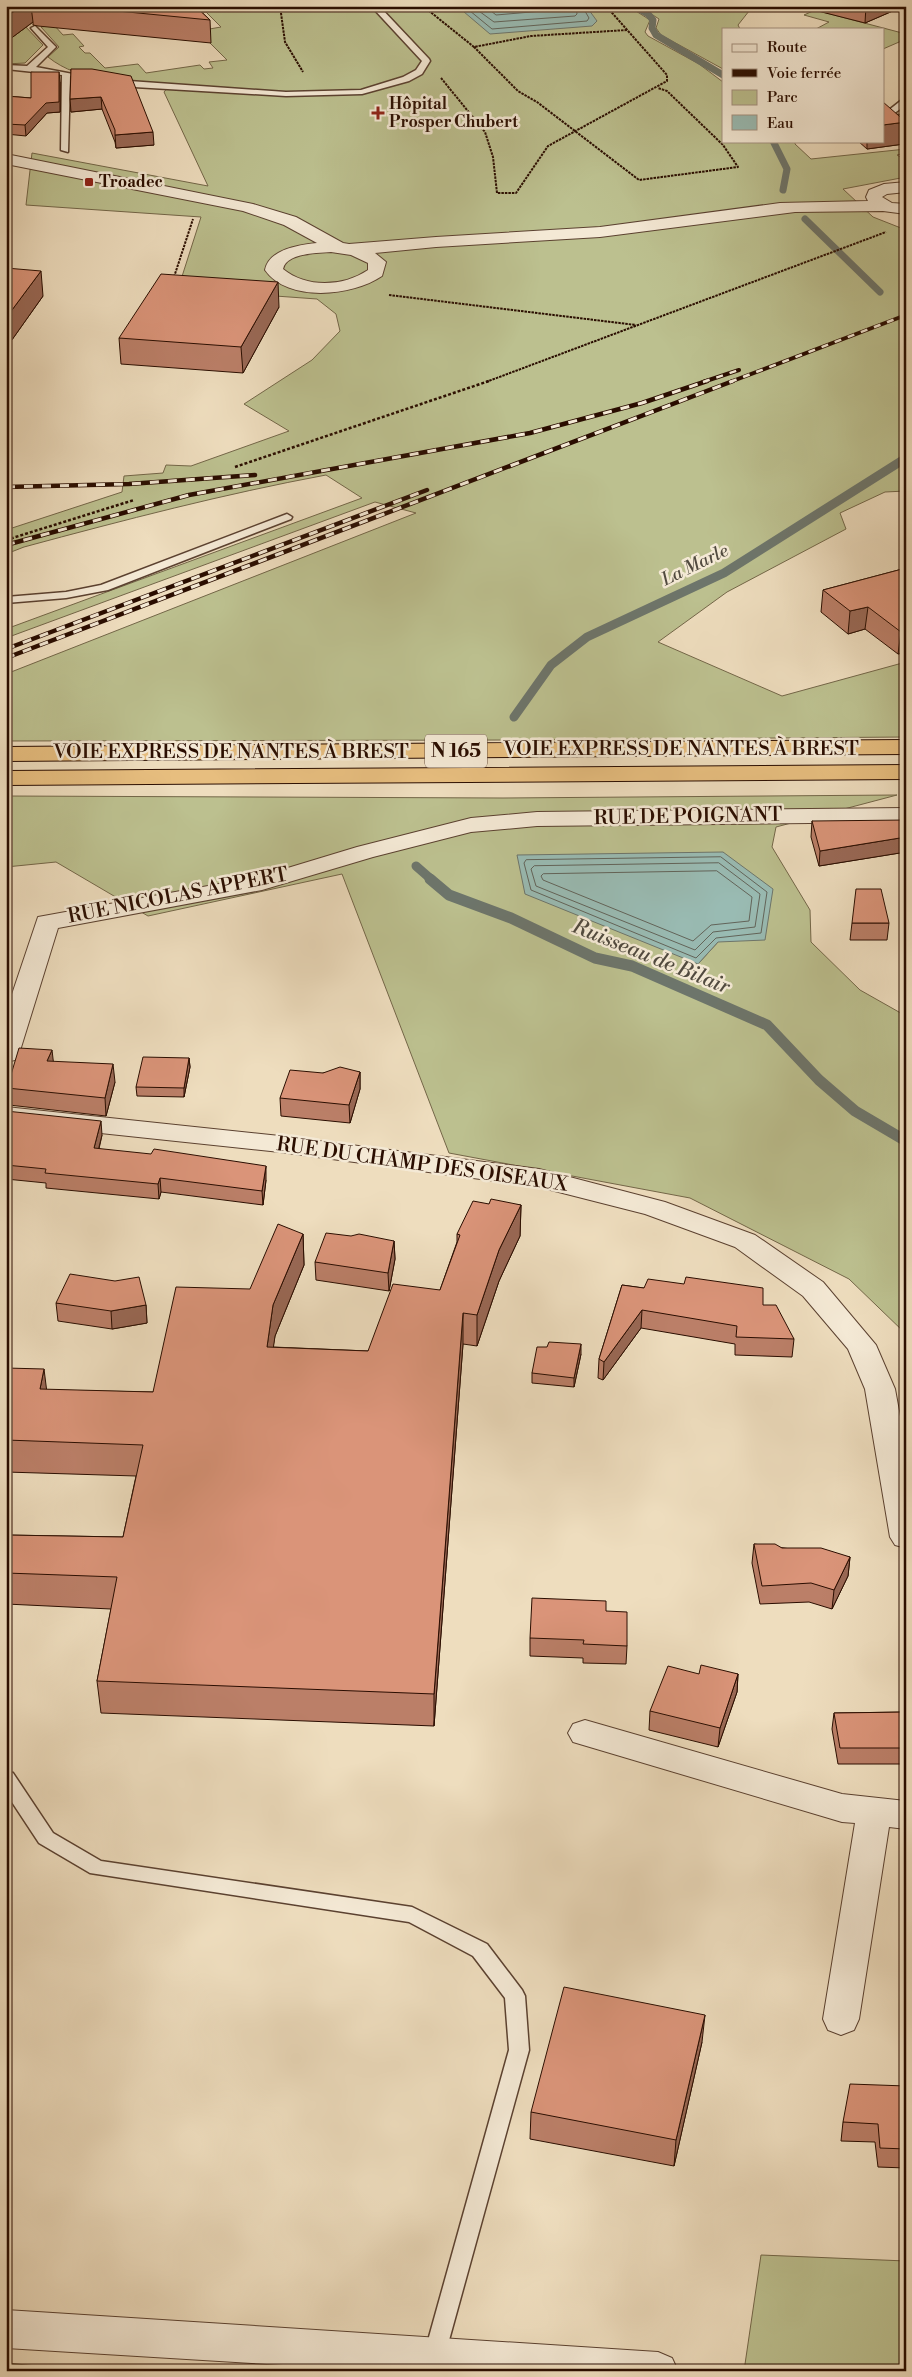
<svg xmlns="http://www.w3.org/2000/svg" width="912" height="2377" font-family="'Libre Bodoni',serif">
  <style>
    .green { fill: #bcc08f; stroke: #736648; fill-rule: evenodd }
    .water { fill: #99bbb3; stroke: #6d756b }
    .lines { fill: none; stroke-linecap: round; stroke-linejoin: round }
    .shore { stroke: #62645a; stroke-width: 1 }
    .stream-far2 { stroke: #6d756b; stroke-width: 7 }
    .stream-far1 { stroke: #6d756b; stroke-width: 9 }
    .stream { stroke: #6d756b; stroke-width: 11 }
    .service-casing { stroke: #5b4130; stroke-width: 3 }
    .minor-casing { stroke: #5b4130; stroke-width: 2 }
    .tertiary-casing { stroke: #5b4130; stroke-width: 2 }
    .trunk-casing { stroke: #2a0d00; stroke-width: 2 }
    .path-far1 { stroke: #2a0d00; stroke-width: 2; stroke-dasharray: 2.5 1; stroke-linecap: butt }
    .path { stroke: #2a0d00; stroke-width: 2.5; stroke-dasharray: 3 2; stroke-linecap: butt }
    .service { fill: #f4e9d5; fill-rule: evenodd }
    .minor { fill: #f4e9d5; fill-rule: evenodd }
    .tertiary { fill: #f4e9d5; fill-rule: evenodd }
    .trunk { fill: #e7be7f; fill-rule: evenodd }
    .rail-far1-casing { stroke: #2a0d00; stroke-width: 4 }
    .rail-casing { stroke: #2a0d00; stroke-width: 4.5 }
    .rail-far1 { stroke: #f4e9d5; stroke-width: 2.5; stroke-dasharray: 7; stroke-linecap: butt }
    .rail { stroke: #f4e9d5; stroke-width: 3; stroke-dasharray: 9; stroke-linecap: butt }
    .wall { fill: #bb7f68; stroke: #2a0d00 }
    .shaded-wall { fill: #996855; stroke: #2a0d00 }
    .building { fill: #da9479; stroke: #2a0d00 }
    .poi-dot { fill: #8f2418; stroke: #f4e9d5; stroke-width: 2 }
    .labels { text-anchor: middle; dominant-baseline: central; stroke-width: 5; stroke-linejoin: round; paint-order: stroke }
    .far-poi-label { font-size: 16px; font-weight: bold; fill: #2a0d00; stroke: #f4e9d5; text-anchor: start }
    .far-water-label { font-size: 18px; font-style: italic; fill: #514a3f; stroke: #f4e9d5 }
    .shield { fill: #f4e9d5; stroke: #674f40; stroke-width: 1 }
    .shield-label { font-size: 19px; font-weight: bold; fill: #2a0d00 }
    .street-label { font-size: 20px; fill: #2a0d00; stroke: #f4e9d5 }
    .water-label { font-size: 21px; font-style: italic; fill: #514a3f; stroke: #f4e9d5 }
  </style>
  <rect width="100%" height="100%" fill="#eeddbe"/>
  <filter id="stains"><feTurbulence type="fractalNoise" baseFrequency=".004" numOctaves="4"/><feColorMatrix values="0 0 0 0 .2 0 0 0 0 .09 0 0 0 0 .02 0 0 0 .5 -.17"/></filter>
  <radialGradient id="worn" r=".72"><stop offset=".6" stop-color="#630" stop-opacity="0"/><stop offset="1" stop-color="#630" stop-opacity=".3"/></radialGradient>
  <path class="green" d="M177 6H628L650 20 645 32 648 36 699 64 723 82V141H795V144L811 159 906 149V153L897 155 906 160V177L843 189 873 217 906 230V491L885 492 840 513 846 529 727 592 658 642 782 696 906 662V737L519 740 6 741V674L416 513 375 502 6 638V629L362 498 326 475C224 494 124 520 24 547L6 554V530L122 492 124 476 163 473 166 465 191 466 289 431 244 404 312 360 340 331 336 314 317 299 178 289 201 217 26 205 32 153 208 186 164 92 169 86C129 82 80 83 48 57L59 47 41 27 54 25 63 35 73 34 84 46 79 47 85 53H90L105 68 138 64 146 73 200 65 204 69 213 68 209 62 227 60 198 31 221 27 206 12 186 15Z
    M639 6H753L738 25 740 29H723V69L661 35 656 28 659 19Z
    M815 10 906 34V39L883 49V29H816L829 22 804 15Z
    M23 24 43 45 25 63 6 64V35Z
    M897 795 776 827 772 847 810 910 811 942 860 990 906 1016V1334L849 1279 690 1198 449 1153 342 874 148 916 56 862 6 867V796L503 798ZM723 852 718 942 698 964Z
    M761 2255 906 2261V2371H744Z
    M6 2363 89 2371H6Z"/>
  <path class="water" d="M457 6H586L597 21 592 26 490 34Z
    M723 852 773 889 765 940 718 942 698 964 525 894 517 855Z"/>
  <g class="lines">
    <path class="shore" d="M464 6 492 29 587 21 589 18 582 6
      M472 6 494 22 575 16 577 14 576 6
      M485 6 496 15 566 9 569 6
      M721 857 767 892 761 933 716 938 696 958 531 890 524 863 526 860Z
      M719 863 760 894 755 927 713 932 695 950 536 886 531 869 534 866Z
      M717 871 752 897 749 921 711 925 693 941 543 880 541 876 543 874Z"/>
    <path class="stream-far2" d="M634 6 648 14 653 20 652 28 656 35 723 75
      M773 141 787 169 783 190
      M805 219 880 292"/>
    <path class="stream-far1" d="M514 717 551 665 587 637 724 573 906 458
      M416 866 432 880"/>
    <path class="stream" d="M430 879 449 895 511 918 595 958 632 966 767 1025 819 1080 855 1111 906 1141"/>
    <defs>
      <path id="service" d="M371 6H379L429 59 430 61 422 74 409 81 362 94 286 96 134 87 111 82 115 80 286 92 361 90 403 77 416 70 422 61Z
        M897 6H906V10H897Z
        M35 26 56 47 36 67 94 78 90 80 70 76 68 152 61 150 62 75 6 69V65L27 66 48 47 31 28Z
        M903 99H906V105L893 114 906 117V123L890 121 884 114Z
        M287 514 292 517 291 519 108 590 66 598 6 603V597L66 592 101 585Z
        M6 1771 13 1773 53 1833 101 1861 412 1907 487 1944 522 1990 525 1996 529 2050 443 2362 435 2365 427 2362 424 2355 509 2050 505 1998 473 1956 409 1922 90 1873 39 1843 6 1793Z"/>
      <path id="minor" d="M906 808V822L537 826 471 832 373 857 262 890 58 928 19 1054 15 1060 6 1062V1012L38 917 258 877 357 847 471 818 537 812Z
        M6 1107 280 1136 539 1169 665 1202 755 1235 823 1282 876 1345 895 1389 906 1449V1548L895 1545 890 1537 865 1389 848 1349 803 1296 735 1247 645 1214 539 1187 280 1152 6 1123Z
        M585 1720 842 1794 906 1801V1829L889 1827 859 2019 854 2030 841 2035 828 2030 823 2019 855 1823 842 1822 573 1742 568 1733 573 1724Z
        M6 2310 658 2352 672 2358 678 2371H382L6 2348Z"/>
      <path id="tertiary" d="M6 154 253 204 296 217 343 243 349 244 436 237 600 227 780 203 868 201 866 197 869 190 884 184 906 182V192L887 194 882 197 892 203 906 204V214L883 211 795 212 600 237 436 247 375 253 386 262 382 276C353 296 288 303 265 270 269 249 299 245 317 243L284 225 243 211 6 164ZM331 252 351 255 368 263V270C343 287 306 288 283 269 286 253 318 253 331 252Z"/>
      <path id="trunk" d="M906 740V754L6 761V747Z
        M906 765V779L6 785V771Z"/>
    </defs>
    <use href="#service" class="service-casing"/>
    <use href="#minor" class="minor-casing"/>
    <use href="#tertiary" class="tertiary-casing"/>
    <use href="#trunk" class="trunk-casing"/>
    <path class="path-far1" d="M280 6 285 42 303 72
      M423 6 474 47
      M627 30 531 36 474 47 518 91 537 102 639 180 738 167 723 145 667 91 658 88
      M441 78 485 132 493 157 497 193H516L548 146 667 81V75L606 6
      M174 277 193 219
      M389 295 636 325
      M486 382 886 232"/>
    <path class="path" d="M235 467 489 381
      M6 540 134 500"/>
    <use href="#service" class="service"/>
    <use href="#minor" class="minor"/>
    <use href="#tertiary" class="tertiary"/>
    <use href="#trunk" class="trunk"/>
    <defs>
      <path id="rail-far1" d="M703 382 739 370
        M730 382 906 315"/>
      <path id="rail" d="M6 487 129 484 255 475
        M6 545 189 495 530 433 642 403 707 381
        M6 649 427 490
        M6 658 733 381"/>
    </defs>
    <use href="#rail-far1" class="rail-far1-casing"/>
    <use href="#rail" class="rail-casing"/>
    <use href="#rail-far1" class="rail-far1"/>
    <use href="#rail" class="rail"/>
  </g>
  <path class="wall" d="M6 6H195L210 20 211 43 38 26 33 25V22L6 42Z
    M806 6H896L895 10 865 23 806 8Z
    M71 69 154 145 116 148 115 142 102 109 71 112Z
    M60 82V112L47 113 26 136 6 134V96L31 98Z
    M906 122 904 144 867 149 858 141H883Z
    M6 268 43 296 9 344H6Z
    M279 307 243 373 121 364 119 338Z
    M906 568V652L898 654 865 629 848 634 821 612 823 590Z
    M812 821 906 852 819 866 811 837Z
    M852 923H889L887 940H850Z
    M189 1058 190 1067 184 1097 137 1096 136 1087Z
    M53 1062 115 1082 106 1116 9 1105 7 1088Z
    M360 1072V1089L350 1123 281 1116 280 1098 323 1073Z
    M6 1111 102 1135 99 1149 266 1180 263 1205 161 1192 159 1199 46 1188V1183L6 1179Z
    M489 1204 521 1205 520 1236 499 1281 477 1346 463 1344 434 1726 101 1713 97 1681 111 1609 6 1604V1535L123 1537 136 1476 6 1472V1368L46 1390 153 1392 303 1234 304 1265 275 1336 273 1347 368 1351 440 1290 457 1242V1234Z
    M394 1241 395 1259 389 1291 316 1280 315 1262Z
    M622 1285 763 1305 794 1339 792 1357 735 1355V1344L641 1328 603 1380 598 1378 599 1359Z
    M56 1303 146 1305 147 1323 112 1329 58 1321Z
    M547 1347 581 1354 574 1387 532 1383V1373Z
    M754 1544 850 1557 848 1576 832 1609 809 1602 760 1604 752 1563Z
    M606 1611 627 1646 626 1664 583 1663V1658L530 1656V1638Z
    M699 1674H738L737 1692 718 1747 649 1730 650 1711Z
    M906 1712V1764H838L832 1729 834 1713Z
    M702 2042 674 2166 530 2139 531 2112Z
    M906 2086V2168L878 2167 875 2142 841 2141 843 2122Z"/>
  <path class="shaded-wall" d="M22 6H31L33 22 6 42V17Z
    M866 6H895V10L865 23Z
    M59 72 60 82V112L47 113 26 136 25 125Z
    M101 97 102 109 71 112 70 99Z
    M906 122 904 144 867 149V141H883V125Z
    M153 132 154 145 116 148 115 135Z
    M41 271 43 296 9 344 6 318Z
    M278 282 279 307 243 373 241 347Z
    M868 607 865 629 848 634 850 611Z
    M906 630V652L898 654 901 632Z
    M906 837V852L819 866 820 851Z
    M52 1050 54 1067 47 1061Z
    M189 1058 190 1067 184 1097V1088Z
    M113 1064 115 1082 106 1116 105 1098Z
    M360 1072V1089L350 1123 349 1105Z
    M101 1121 102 1135 95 1163 94 1148Z
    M266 1166V1180L263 1205 262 1191Z
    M160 1178 161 1192 159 1199 158 1184Z
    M521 1205 520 1236 499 1281 477 1346V1315L499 1250Z
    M303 1234 304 1265 275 1336 269 1379 267 1347 273 1305Z
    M394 1241 395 1259 389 1291 388 1273Z
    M146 1305 147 1323 112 1329 111 1311Z
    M642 1310 641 1328 603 1380 604 1362Z
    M463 1313V1344L434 1726V1694Z
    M581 1344V1354L574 1387V1378Z
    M44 1369 48 1401 40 1389Z
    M850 1557 848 1576 832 1609 834 1590Z
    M738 1674 737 1692 718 1747 720 1728Z
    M705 2015 702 2042 674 2166 676 2140Z"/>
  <path class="building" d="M6 6H22L6 17Z
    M66 6H195L210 20Z
    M71 69H92L131 76 153 132 115 135V130L101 97 70 99Z
    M31 72H59V102L46 103 25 125 6 124V96L31 98Z
    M883 102 906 122 883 125Z
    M6 268 41 271 6 318Z
    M161 274 278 282 241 347 119 338Z
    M906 568V630L901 632 868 607 850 611 823 590Z
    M906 820V837L820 851 812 821Z
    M856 889H881L889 923H852Z
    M19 1048 52 1050 47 1061 113 1064 105 1098 7 1088Z
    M143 1057 189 1058 184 1088 136 1087Z
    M340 1067 360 1072 349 1105 280 1098 290 1070 323 1073Z
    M6 1111 101 1121 94 1148 151 1154 154 1149 266 1166 262 1191 160 1178 158 1184 45 1173 46 1169 6 1165Z
    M491 1199 521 1205 499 1250 477 1315 463 1313 434 1694 97 1681 117 1577 6 1573V1535L123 1537 143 1445 6 1440V1368L44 1369 40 1389 153 1392 176 1287 250 1289 278 1224 303 1234 273 1305 267 1347 368 1351 393 1284 440 1290 460 1235 457 1234 473 1201 489 1204Z
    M326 1233 351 1236 359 1234 394 1241 388 1273 315 1262Z
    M70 1274 115 1281 139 1277 146 1305 111 1311 56 1303Z
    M686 1277 763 1288V1305H776L794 1339 736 1337 737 1326 642 1310 604 1362 599 1359 622 1285 644 1288 648 1279 684 1284Z
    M549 1342 581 1344 574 1378 532 1373 537 1347H547Z
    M754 1544H775L782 1548H821L850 1557 834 1590 811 1583 762 1586Z
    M532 1598 606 1601V1611L627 1612V1646L583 1644 584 1640 530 1638Z
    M701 1665 738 1674 720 1728 650 1711 668 1666 699 1674Z
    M906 1712V1748H840L834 1713Z
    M564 1987 705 2015 676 2140 531 2112Z
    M850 2084 906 2086V2149L880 2148 878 2124 843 2122Z"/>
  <g class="poi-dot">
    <path d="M375.5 105.5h5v5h5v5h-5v5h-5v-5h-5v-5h5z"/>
    <rect x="84" y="177" width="10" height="10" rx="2.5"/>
  </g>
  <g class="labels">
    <g class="far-poi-label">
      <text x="389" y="104">Hôpital<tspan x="389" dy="18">Prosper Chubert</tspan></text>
      <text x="99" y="182">Troadec</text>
    </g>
    <g class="far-water-label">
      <text transform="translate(695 565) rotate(-26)">La Marle</text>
    </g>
    <rect class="shield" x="425" y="734.5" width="62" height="33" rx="4"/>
    <g class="shield-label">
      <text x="456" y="751">N 165</text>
    </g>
    <g class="street-label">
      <text x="681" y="749">VOIE EXPRESS DE NANTES À BREST</text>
      <text x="231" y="752">VOIE EXPRESS DE NANTES À BREST</text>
      <text transform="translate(688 817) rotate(-1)">RUE DE POIGNANT</text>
      <text transform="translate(178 896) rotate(-11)">RUE NICOLAS APPERT</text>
      <text transform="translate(422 1165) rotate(8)">RUE DU CHAMP DES OISEAUX</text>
    </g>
    <g class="water-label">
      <text transform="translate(651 957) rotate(22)">Ruisseau de Bilair</text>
    </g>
  </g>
  <rect width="912" height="2377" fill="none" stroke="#eeddbe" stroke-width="25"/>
  <rect x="8" y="8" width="897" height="2362" fill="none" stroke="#2a0d00" stroke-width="2.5"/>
  <rect x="12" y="12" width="887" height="2352" fill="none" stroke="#2a0d00"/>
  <rect x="722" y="28" width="162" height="115" fill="#f4e9d5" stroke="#a39180"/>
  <rect x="732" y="44" width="25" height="8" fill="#f4e9d5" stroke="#a39180"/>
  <text x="767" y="52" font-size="15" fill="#2a0d00">Route</text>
  <rect x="732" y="69" width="25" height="8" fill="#2a0d00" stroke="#a39180"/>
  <text x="767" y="78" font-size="15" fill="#2a0d00">Voie ferrée</text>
  <rect x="732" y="90" width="25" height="15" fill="#bcc08f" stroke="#a39180"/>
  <text x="767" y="102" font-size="15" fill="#2a0d00">Parc</text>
  <rect x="732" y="115" width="25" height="15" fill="#99bbb3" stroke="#a39180"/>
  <text x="767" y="128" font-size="15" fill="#2a0d00">Eau</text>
  <rect width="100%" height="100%" filter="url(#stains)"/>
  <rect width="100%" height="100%" fill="url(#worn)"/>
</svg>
